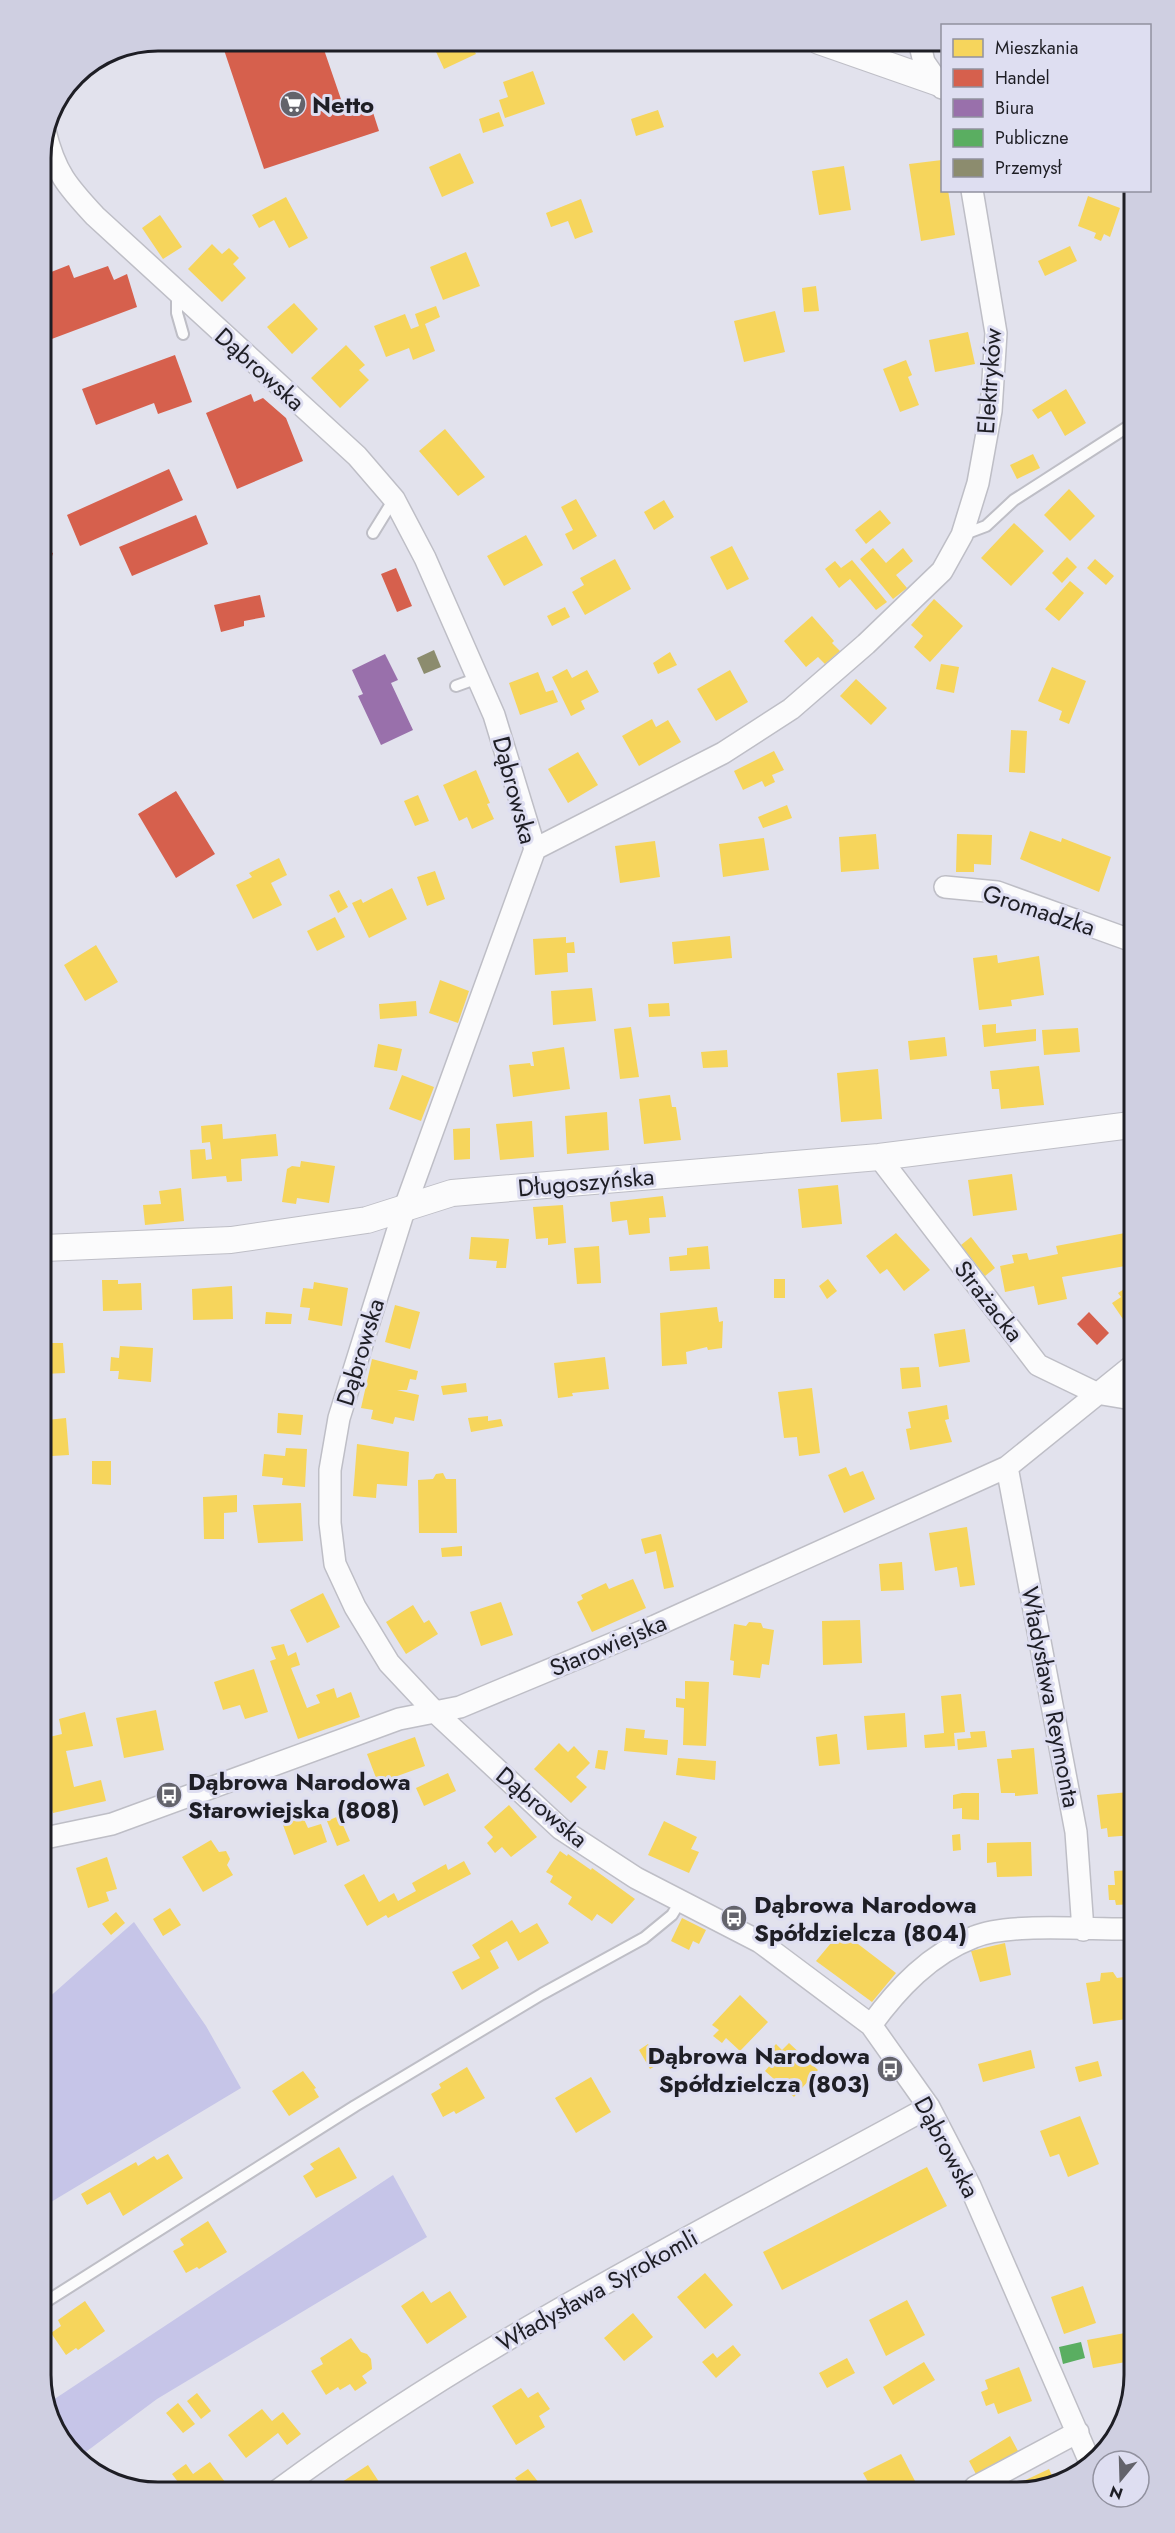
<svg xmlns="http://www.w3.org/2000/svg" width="1175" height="2533" font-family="Jost,sans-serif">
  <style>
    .green { fill: #c6c5e8 }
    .homes { fill: #f6d55c }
    .shops { fill: #d6604d }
    .offices { fill: #9970ab }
    .public { fill: #5aae61 }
    .industry { fill: #8c8c6e }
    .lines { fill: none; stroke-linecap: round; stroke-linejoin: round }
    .service-casing { stroke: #bebec6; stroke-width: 14 }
    .minor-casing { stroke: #bebec6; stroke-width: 24 }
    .tertiary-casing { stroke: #bebec6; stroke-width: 28 }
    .service { stroke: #fbfbfc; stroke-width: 10 }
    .minor { stroke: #fbfbfc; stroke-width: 21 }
    .tertiary { stroke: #fbfbfc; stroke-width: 26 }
    .labels { text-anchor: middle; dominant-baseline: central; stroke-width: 6; stroke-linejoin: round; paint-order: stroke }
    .poi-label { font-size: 24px; font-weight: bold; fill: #1e1e25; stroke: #dedef1; text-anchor: start }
    .street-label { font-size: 24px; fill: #1e1e25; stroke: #dedef1 }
    .rim { fill: none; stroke: #1e1e25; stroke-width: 3 }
  </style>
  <rect width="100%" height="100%" fill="#e2e2ed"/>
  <path class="green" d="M134 1922 206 2026 241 2088 46 2205V2000Z
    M393 2175 427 2237 157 2399 79 2457 47 2413V2404Z"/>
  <path class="homes" d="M431 41H469L476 54 444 69Z
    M533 71 545 104 505 118 499 100 508 97 503 82Z
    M658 110 664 127 636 136 631 119Z
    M499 112 504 126 483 133 479 119Z
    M460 153 474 183 442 197 429 167Z
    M942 160V190H948L955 235 921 241 909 164Z
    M844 166 851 210 819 215 812 171Z
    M1088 196 1120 208 1110 237 1104 234 1101 241 1094 238 1096 233 1078 226Z
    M286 197 308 238 289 248 274 220 259 228 252 215Z
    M581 199 593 232 575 239 568 221 551 227 546 213Z
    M160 215 182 247 163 259 142 228Z
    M212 244 222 254 229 248 239 258 233 264 246 278 222 302 188 269Z
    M1070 246 1077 261 1045 276 1038 261Z
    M466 252 480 286 443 300 430 267Z
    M816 286 819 311 804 312 802 288Z
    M294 303 318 329 292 354 267 327Z
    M436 306 440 317 425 324 435 351 413 360 409 348 386 357 374 326 405 314 411 329 419 326 415 314Z
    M775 311 785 352 744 362 734 321Z
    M968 332 975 364 935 372 929 340Z
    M346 345 365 365 359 370 369 380 340 408 311 378Z
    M906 360 912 375 908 377 919 405 900 412 883 369Z
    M1066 389 1086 423 1065 436 1051 411 1038 419 1032 410Z
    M445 429 485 477 458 496 419 451Z
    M1033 454 1040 468 1017 479 1010 465Z
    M1069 489 1095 516 1070 541 1044 515Z
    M576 499 597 536 573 550 565 534 573 530 561 507Z
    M664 500 674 517 654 530 644 512Z
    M880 510 891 523 866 544 855 530Z
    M1014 523 1044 551 1011 586 981 558Z
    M526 535 543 565 504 586 487 556Z
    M732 546 749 579 727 590 710 557Z
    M873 548 886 563 903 548 913 561 896 575 907 588 893 599 860 559Z
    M1067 557 1077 567 1062 583 1052 573Z
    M615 559 631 589 585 615 572 592 584 585 580 578Z
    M1095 559 1114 576 1106 585 1087 568Z
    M852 560 887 602 876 610 850 579 839 588 825 569 835 561 841 568Z
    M1070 581 1084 593 1059 621 1045 609Z
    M934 599 963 626 930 662 914 647 923 636 911 625Z
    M565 607 570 617 552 626 547 616Z
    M812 616 834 641 832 643 840 651 825 664 818 657 806 667 784 641Z
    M670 652 677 665 658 674 653 663Z
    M941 664 959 667 954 693 936 689Z
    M1052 667 1086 681 1069 724 1059 720 1062 711 1038 701Z
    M567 669 572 678 587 670 599 692 581 701 585 709 571 716 552 677Z
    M730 670 748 702 716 721 697 689Z
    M538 672 546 692 553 690 558 702 520 715 509 683Z
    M856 679 887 708 871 725 840 696Z
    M652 719 656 727 668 720 681 742 639 766 622 736Z
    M1011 730 1027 731 1025 773 1009 772Z
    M774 751 784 770 772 775 775 782 765 787 762 781 743 790 734 771Z
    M578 752 598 785 568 803 548 769Z
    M476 770 490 803 487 804 494 819 472 829 467 817 459 821 443 785Z
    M418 795 429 821 415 826 404 801Z
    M787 805 792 818 763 828 758 817Z
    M1030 831 1061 842 1062 838 1111 857 1099 892 1020 859Z
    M876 834 879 869 841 872 839 837Z
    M957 834 992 835 991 865 974 864V872H956Z
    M764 838 769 870 723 877 719 844Z
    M655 841 660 877 620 883 615 846Z
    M279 858 287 875 271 883 282 905 253 919 236 885 252 877 249 873Z
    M435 871 445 899 427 906 417 877Z
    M392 888 407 919 369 938 352 903 361 899 363 903Z
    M339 890 348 907 338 913 329 895Z
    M335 917 345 937 317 951 307 931Z
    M730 936 732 958 674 964 672 942Z
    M566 937V943L574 942 575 953H567L568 972 535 975 533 939Z
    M96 945 118 982 85 1001 64 965Z
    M997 955 998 963 1039 956 1044 995 1011 1000 1012 1006 979 1010 973 958Z
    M440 980 469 991 458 1023 429 1013Z
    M592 988 596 1021 553 1025 551 991Z
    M416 1001 417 1016 380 1019 379 1004Z
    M669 1003 670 1016 649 1017 648 1004Z
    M996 1024V1033L1036 1029V1041L984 1047 982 1025Z
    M631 1027 639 1077 620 1079 614 1029Z
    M1078 1028 1080 1052 1044 1055 1042 1030Z
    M945 1037 947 1056 910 1060 908 1041Z
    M378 1044 402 1049 397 1071 374 1067Z
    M564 1047 570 1089 513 1097 509 1065 530 1063 531 1066H534L532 1052Z
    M727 1050 728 1067 703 1068 701 1052Z
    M1039 1066 1044 1105 1001 1109 999 1089H992L990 1071Z
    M878 1069 882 1119 841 1122 837 1073Z
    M402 1075 434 1087 421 1121 389 1109Z
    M670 1095 672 1107H676L681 1140 644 1144 639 1099Z
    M607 1112 609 1150 567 1154 565 1116Z
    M532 1121 534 1157 500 1160 496 1124Z
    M222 1124 223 1139 276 1134 278 1156 241 1159 242 1181 227 1182 226 1176 192 1179 190 1150 205 1149 206 1160 212 1159 210 1142 202 1143 201 1126Z
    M470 1128V1159L454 1160 453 1129Z
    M301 1161 335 1166 329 1203 297 1198 296 1204 282 1202 287 1169 292 1166 300 1167Z
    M1012 1174 1017 1210 973 1216 968 1180Z
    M838 1185 842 1224 802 1228 798 1189Z
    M181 1188 184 1221 145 1225 143 1205 161 1204 159 1191Z
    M663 1196 666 1217 649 1218 650 1233 629 1235 627 1220 612 1222 610 1202Z
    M563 1205 566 1243 548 1245V1238L536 1239 533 1207Z
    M896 1233 930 1270 904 1291 887 1269 880 1274 866 1256Z
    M1125 1233 1126 1242 1131 1241V1265L1062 1277 1067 1299 1038 1305 1034 1286 1005 1292 1000 1266 1014 1263 1012 1255 1027 1253 1029 1260 1058 1254 1056 1246Z
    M471 1237 509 1239 506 1268H496L497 1261 469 1259Z
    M971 1237 995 1268 985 1276 961 1245Z
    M599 1246 601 1283 577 1284 574 1248Z
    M708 1246 710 1269 670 1271 669 1257 687 1255V1248Z
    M774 1279H785V1298H774Z
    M828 1279 837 1291 827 1299 819 1286Z
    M102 1280H118V1284L141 1283 142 1310 103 1311Z
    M314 1282 348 1288 342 1326 308 1320 310 1308 300 1307 303 1288 313 1289Z
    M232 1286 233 1319 193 1320 192 1289Z
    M1127 1287 1131 1291 1132 1327 1129 1328 1112 1303 1121 1297 1118 1293Z
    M395 1305 420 1312 410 1349 385 1342Z
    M717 1307 719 1322 723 1321 722 1348 708 1350 707 1347 686 1352 687 1364 662 1366 660 1313Z
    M266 1312 292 1314 291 1324H265Z
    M965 1329 970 1362 939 1367 934 1334Z
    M44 1343H63L65 1373 44 1374Z
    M120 1346 153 1348 151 1382 118 1379 119 1371H110L111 1357 119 1358Z
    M605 1357 609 1389 572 1393 573 1396 558 1398 554 1363Z
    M372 1359 418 1371 416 1380 410 1379 407 1390H397L419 1395 414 1421 395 1417 393 1424 371 1419 373 1410 361 1408Z
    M919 1367 921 1387 902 1389 900 1368Z
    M466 1383 467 1392 443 1395 441 1386Z
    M812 1388 820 1453 799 1456 797 1437 784 1438 778 1392Z
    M947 1405 949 1419 945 1420 952 1442 910 1450 906 1429 911 1428 908 1412Z
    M278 1413 303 1415 301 1435 277 1433Z
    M488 1416V1421L501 1419 503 1426 471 1432 468 1418Z
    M66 1418 69 1455 52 1456V1461L44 1462V1423L48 1422 47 1420Z
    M357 1444 409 1452 407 1486 377 1484 376 1498 353 1496Z
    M286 1448 307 1449 305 1487 282 1485 283 1478 262 1476 264 1454 285 1456Z
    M92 1461H111V1485L92 1484Z
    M846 1467 850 1476 863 1471 875 1499 844 1513 828 1475Z
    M443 1473 446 1479H456L457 1533H419L418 1480 433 1479 436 1474Z
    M237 1495V1512L224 1513V1539H204L203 1497Z
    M301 1503 303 1541 258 1543 253 1505Z
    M967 1527 975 1585 960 1587 957 1567 935 1571 929 1533Z
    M661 1534 674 1587 664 1589 656 1551 645 1554 641 1539Z
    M462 1546V1556L442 1557 441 1548Z
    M902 1562 904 1590 881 1591 879 1564Z
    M633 1579 646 1608 592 1632 577 1602 583 1599 581 1595 606 1583 609 1589Z
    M323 1593 340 1627 307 1643 290 1610Z
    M501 1602 513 1635 481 1646 470 1612Z
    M413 1605 424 1623 429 1620 438 1634 406 1654 386 1622Z
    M860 1620 862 1663 823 1665 822 1621Z
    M749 1622 761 1623 763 1628 774 1630 769 1665 762 1664 760 1678 733 1675 734 1661 730 1660 734 1624 746 1626Z
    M284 1644 288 1656 296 1652 300 1665 291 1668 307 1708 320 1703 316 1695 334 1688 337 1698 351 1692 360 1717 298 1739 270 1661 276 1659 271 1647Z
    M254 1669 268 1712 245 1719 240 1705 223 1710 214 1682Z
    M685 1681 709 1682 706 1746 683 1745 684 1708 676 1707V1698L685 1699Z
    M961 1694 965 1732 954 1733 955 1746 925 1748 924 1735 944 1733 941 1696Z
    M156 1710 164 1750 124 1758 116 1718Z
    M85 1712 93 1746 66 1751 74 1787 101 1780 106 1801 53 1813 48 1794H45V1738L62 1734 59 1719Z
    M905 1713 907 1747 867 1750 864 1716Z
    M626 1728 645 1730 644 1738 668 1740 667 1755 624 1751Z
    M985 1731 987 1747 958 1750 957 1739 971 1738 970 1732Z
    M837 1734 840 1764 819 1766 816 1737Z
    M415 1737 425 1766 378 1783 367 1754Z
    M559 1743 568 1752 574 1746 590 1763 576 1777 587 1787 571 1803 534 1769Z
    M1034 1748 1038 1794 1015 1796V1793H1001L997 1759 1012 1758 1011 1750Z
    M598 1750 608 1751 605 1770 595 1768Z
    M678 1758 716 1761 715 1780 676 1775Z
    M448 1773 456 1791 424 1806 416 1788Z
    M1129 1792 1133 1835 1108 1837 1107 1828 1101 1829 1097 1795Z
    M962 1793H979V1820L962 1819V1808L953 1809V1795Z
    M509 1805 537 1837 511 1857 502 1847 495 1853 487 1843 493 1837 484 1827Z
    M339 1816 350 1841 337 1846 327 1821Z
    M303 1817 308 1828 321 1824 327 1842 294 1855 283 1825Z
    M664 1821 697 1837 691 1849 699 1852 689 1873 648 1855Z
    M960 1834 961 1850 953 1851 952 1835Z
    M211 1840 219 1852 226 1851 230 1859 227 1865 233 1875 203 1892 182 1857Z
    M1031 1842 1032 1876 997 1877 996 1862 987 1863V1843Z
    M560 1851 567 1856 568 1854 591 1870 592 1868 635 1899 612 1924 597 1914 592 1921 568 1904 572 1897 550 1882 553 1876 546 1872Z
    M107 1857 117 1889 106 1892 109 1901 88 1908 76 1868Z
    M464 1861 471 1874 388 1918 386 1915 367 1926 344 1885 364 1874 379 1902 394 1893 398 1901 416 1891 412 1883 446 1864 448 1870Z
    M1133 1870V1904L1116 1905 1115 1900H1109L1108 1885H1115L1114 1871Z
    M170 1908 181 1925 163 1936 153 1919Z
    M116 1912 125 1923 111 1935 102 1924Z
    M682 1918 706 1930 699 1944 693 1941 689 1950 671 1941Z
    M512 1920 520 1933 537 1923 549 1943 518 1961 507 1941 490 1951 499 1968 462 1990 452 1972 480 1958 472 1945Z
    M841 1931 896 1973 872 2002 816 1961Z
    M1005 1943 1011 1975 980 1982 971 1951Z
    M1113 1972 1117 1978 1131 1976 1133 2018 1093 2024 1086 1983 1100 1981 1101 1973Z
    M740 1995 768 2022 740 2051 726 2038 722 2043 713 2036 719 2030 712 2025Z
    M789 2043 818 2070 794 2097 765 2071 772 2063 765 2057 776 2044 782 2050Z
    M648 2044 653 2054 661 2050 666 2060 650 2069 639 2050Z
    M1031 2050 1035 2068 983 2082 978 2064Z
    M1098 2061 1102 2076 1079 2082 1075 2067Z
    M467 2067 485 2098 456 2114 454 2111 443 2117 431 2094 441 2088 439 2084Z
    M303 2071 316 2088 314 2089 319 2097 289 2116 272 2091Z
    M591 2077 611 2112 576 2133 555 2098Z
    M1080 2116 1099 2164 1068 2177 1059 2154 1050 2157 1040 2131Z
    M339 2147 357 2178 316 2198 303 2176 314 2169 310 2164Z
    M168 2154 183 2178 123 2216 110 2192 87 2205 81 2194 136 2162 138 2166 154 2156 157 2160Z
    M927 2167 947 2206 782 2290 763 2252Z
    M208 2221 227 2252 199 2269 197 2267 186 2273 173 2251 184 2245 180 2239Z
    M705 2273 733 2305 705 2329 677 2297Z
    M1083 2286 1096 2323 1064 2334 1051 2297Z
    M423 2291 431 2303 450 2291 467 2317 427 2344 401 2306Z
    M907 2300 925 2335 886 2356 869 2320Z
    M85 2301 105 2331 78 2350 76 2348 66 2355 51 2333 61 2326 58 2320Z
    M633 2313 653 2337 624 2361 604 2338Z
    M1125 2333 1131 2361 1093 2368 1087 2340Z
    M351 2338 361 2352 367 2354 371 2359 372 2369 362 2376 367 2383 355 2391 350 2384 340 2390 338 2387 326 2395 311 2371 323 2364 320 2358Z
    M733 2345 741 2355 716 2378 702 2362 713 2353 717 2358Z
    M847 2358 855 2373 827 2388 819 2373Z
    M924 2362 935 2380 893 2405 883 2387Z
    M1019 2367 1032 2401 998 2414 994 2403 986 2406 981 2392 988 2389 985 2380Z
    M521 2388 528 2398 538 2392 550 2409 539 2416 545 2427 516 2445 492 2406Z
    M197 2393 211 2411 201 2419 187 2401Z
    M178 2403 195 2424 183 2433 166 2413Z
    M262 2409 272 2421 283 2412 301 2434 287 2445 278 2433 246 2458 228 2435Z
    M1010 2436 1018 2451 977 2476 969 2461Z
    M901 2454 915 2481 904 2487H871L863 2473Z
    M210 2462 225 2482 213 2492H181L184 2490 172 2474 186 2464 193 2474Z
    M368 2465 385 2491H343L339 2484Z
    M528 2469 543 2488 541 2490H524L515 2478Z
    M1049 2469 1055 2482H1060L1055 2486H1013Z"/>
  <path class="shops" d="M221 41H321L344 108 369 100 379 131 264 169Z
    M69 265 74 278 108 266 114 280 127 274 137 307 41 343V276Z
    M175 355 192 402 158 414 154 403 96 425 82 389Z
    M251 394 254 402 263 398 286 418 303 461 237 489 206 413Z
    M169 469 183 500 80 546 67 515Z
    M196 515 208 544 132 576 119 547Z
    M42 549 53 553 42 588Z
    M396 568 412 606 397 612 381 574Z
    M260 595 265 617 244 621V626L221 632 214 605Z
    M176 791 215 854 176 878 138 814Z
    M1089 1312 1109 1333 1097 1345 1077 1324Z"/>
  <path class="offices" d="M385 654 398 680 391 683 413 730 381 745 358 696 363 694 352 670Z"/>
  <path class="public" d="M1081 2342 1085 2358 1063 2364 1059 2347Z"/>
  <path class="industry" d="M434 650 441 667 424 674 417 658Z"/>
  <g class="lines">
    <defs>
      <path id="service" d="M41 169 51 155
        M177 294V313L183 334
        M373 533 394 499
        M962 535 986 526 1014 500 1129 426
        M456 686 478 678
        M1128 1398 1132 1416
        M47 2301 355 2106 542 1994 644 1938 672 1915 681 1900"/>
      <path id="minor" d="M919 41 924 62 942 88
        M45 131C55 172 67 186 95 216L357 456 394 499 425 558 494 715 535 849 405 1207 339 1418 330 1470V1523L335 1564 355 1607 389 1663 434 1711 561 1829 636 1878 760 1942 871 2025 929 2107 970 2186 1089 2460
        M535 849 723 753 791 709 866 644 942 571 962 535 978 483 991 411 996 333 972 190
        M945 887 997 892 1130 940
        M879 1157 1038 1365 1096 1393 1132 1399
        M1007 1467 1076 1832 1083 1930
        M45 1838 112 1824 399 1719 460 1707 655 1626 1007 1467 1132 1366
        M871 2025C898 1988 930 1954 974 1937 1010 1922 1092 1930 1133 1929
        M975 2487 1078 2432
        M277 2491C480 2341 708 2228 929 2107"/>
      <path id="tertiary" d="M819 41 942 84
        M44 1248 231 1240 367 1220 452 1193 879 1157 1131 1125"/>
    </defs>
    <use href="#service" class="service-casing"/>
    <use href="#minor" class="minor-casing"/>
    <use href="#tertiary" class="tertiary-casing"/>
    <use href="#service" class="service"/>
    <use href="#minor" class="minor"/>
    <use href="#tertiary" class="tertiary"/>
  </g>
  <defs>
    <symbol id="supermarket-disc" viewBox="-11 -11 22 22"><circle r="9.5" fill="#63636b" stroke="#dedef1"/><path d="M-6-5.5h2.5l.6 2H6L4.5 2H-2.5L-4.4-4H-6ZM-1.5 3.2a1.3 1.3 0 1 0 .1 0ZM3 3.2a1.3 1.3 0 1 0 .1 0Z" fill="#fff"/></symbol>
    <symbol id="bus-disc" viewBox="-11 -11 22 22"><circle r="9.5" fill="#63636b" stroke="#dedef1"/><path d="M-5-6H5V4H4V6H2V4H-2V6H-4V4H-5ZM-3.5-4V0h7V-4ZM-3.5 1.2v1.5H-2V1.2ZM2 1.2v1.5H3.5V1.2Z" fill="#fff"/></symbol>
  </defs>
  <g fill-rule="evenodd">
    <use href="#supermarket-disc" x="278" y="89" width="30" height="30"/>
    <use href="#bus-disc" x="154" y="1780" width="30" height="30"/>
    <use href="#bus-disc" x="719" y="1903" width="30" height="30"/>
    <use href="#bus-disc" x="875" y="2054" width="30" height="30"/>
  </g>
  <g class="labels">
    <g class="poi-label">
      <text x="312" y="104">Netto</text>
      <text x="188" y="1781">Dąbrowa Narodowa<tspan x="188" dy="28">Starowiejska (808)</tspan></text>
      <text x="754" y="1904">Dąbrowa Narodowa<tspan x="754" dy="28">Spółdzielcza (804)</tspan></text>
      <text x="870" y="2055" text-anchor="end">Dąbrowa Narodowa<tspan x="870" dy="28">Spółdzielcza (803)</tspan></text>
    </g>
    <g class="street-label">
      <text transform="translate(260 369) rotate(42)">Dąbrowska</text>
      <text transform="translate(989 381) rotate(-86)">Elektryków</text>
      <text transform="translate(515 790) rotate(75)">Dąbrowska</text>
      <text transform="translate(1039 910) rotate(18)">Gromadzka</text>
      <text transform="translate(586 1182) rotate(-5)">Długoszyńska</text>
      <text transform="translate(989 1301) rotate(52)">Strażacka</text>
      <text transform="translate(360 1352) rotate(-73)">Dąbrowska</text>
      <text transform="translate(608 1645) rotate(-23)">Starowiejska</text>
      <text transform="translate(1051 1697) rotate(79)">Władysława Reymonta</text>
      <text transform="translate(542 1807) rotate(40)">Dąbrowska</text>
      <text transform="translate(947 2147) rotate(62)">Dąbrowska</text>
      <text transform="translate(597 2290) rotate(-29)">Władysława Syrokomli</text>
    </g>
  </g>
  <path d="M0 0H1175V2533H0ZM158 51H1017A107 107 0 0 1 1124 158V2375A107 107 0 0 1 1017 2482H158A107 107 0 0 1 51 2375V158A107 107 0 0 1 158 51Z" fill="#cfcfe1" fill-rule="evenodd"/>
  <path class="rim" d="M158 51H1017A107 107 0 0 1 1124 158V2375A107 107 0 0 1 1017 2482H158A107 107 0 0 1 51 2375V158A107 107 0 0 1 158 51Z"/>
  <rect x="941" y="24" width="210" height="168" fill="#dedef1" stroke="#91919f" stroke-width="1.5"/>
  <rect x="953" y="39" width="30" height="18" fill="#f6d55c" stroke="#91919f" stroke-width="1.5"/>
  <text x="995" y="54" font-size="18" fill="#1e1e25">Mieszkania</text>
  <rect x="953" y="69" width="30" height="18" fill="#d6604d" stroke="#91919f" stroke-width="1.5"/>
  <text x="995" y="84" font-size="18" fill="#1e1e25">Handel</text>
  <rect x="953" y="99" width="30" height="18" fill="#9970ab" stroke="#91919f" stroke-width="1.5"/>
  <text x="995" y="114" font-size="18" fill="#1e1e25">Biura</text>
  <rect x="953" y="129" width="30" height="18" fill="#5aae61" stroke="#91919f" stroke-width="1.5"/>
  <text x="995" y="144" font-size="18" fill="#1e1e25">Publiczne</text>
  <rect x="953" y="159" width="30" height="18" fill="#8c8c6e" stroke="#91919f" stroke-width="1.5"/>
  <text x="995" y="174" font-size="18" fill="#1e1e25">Przemysł</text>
  <g transform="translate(1121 2479) rotate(199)"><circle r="28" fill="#dedef1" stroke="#91919f" stroke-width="1.5"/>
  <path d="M0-4.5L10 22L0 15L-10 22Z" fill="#63636b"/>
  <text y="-9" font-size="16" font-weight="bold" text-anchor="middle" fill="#1e1e25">N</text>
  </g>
</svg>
